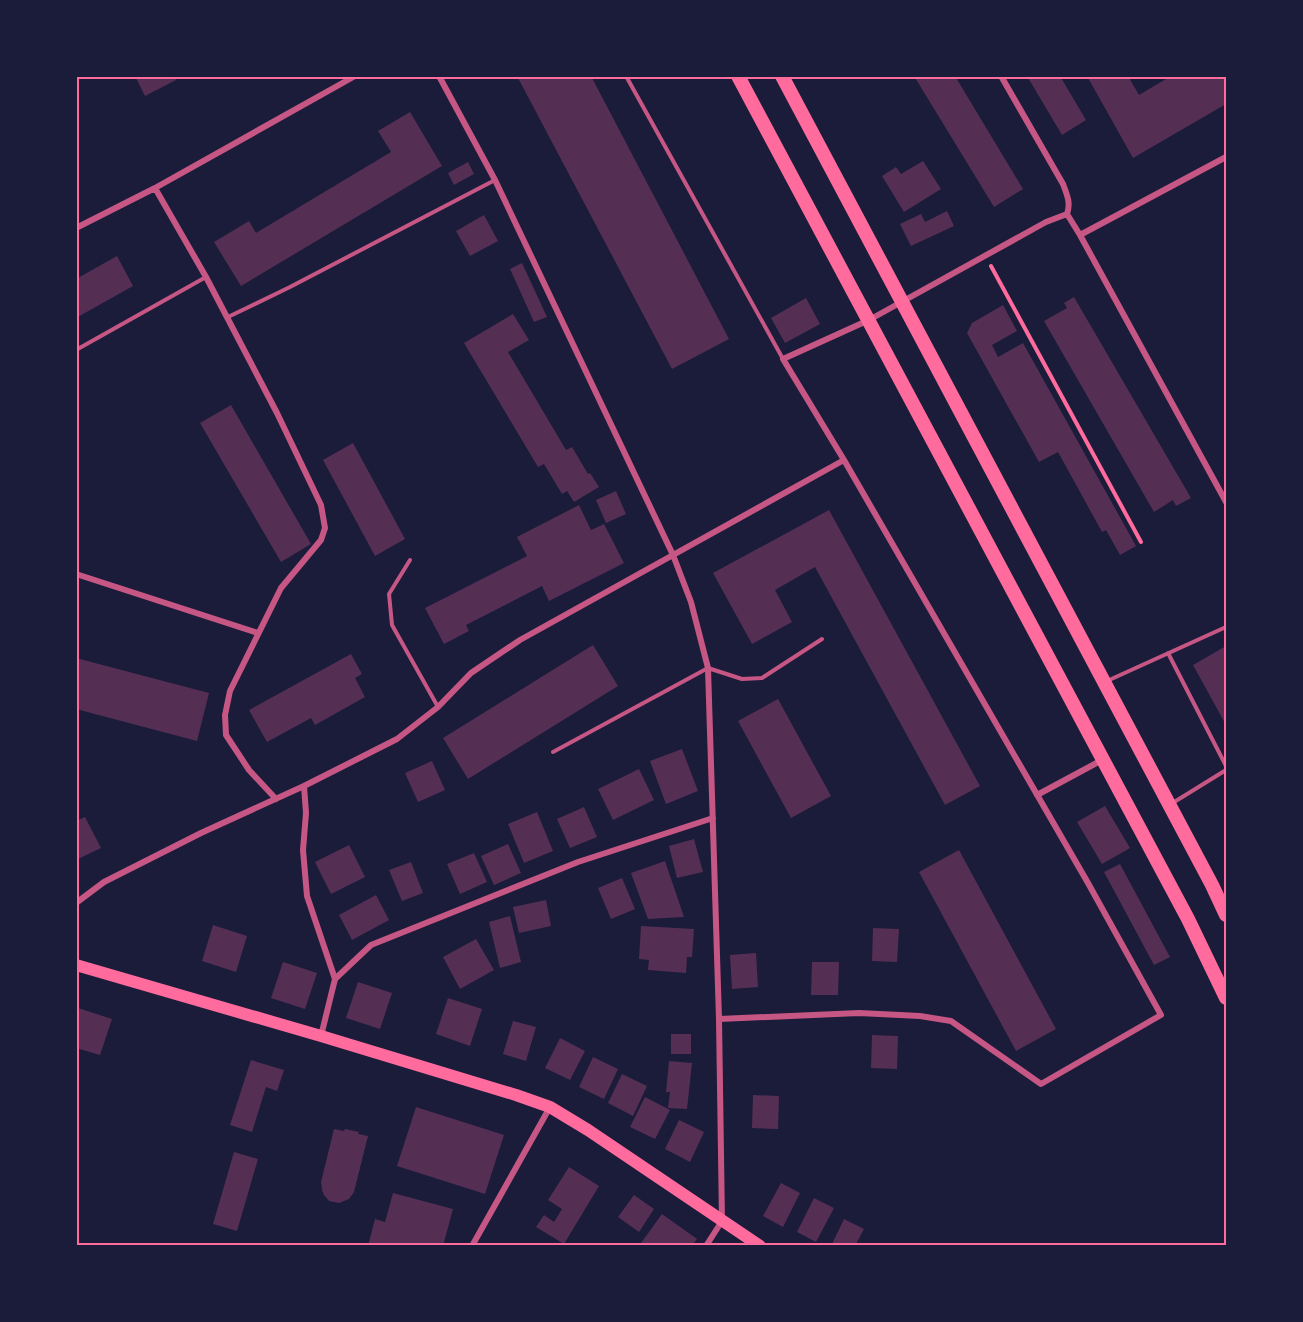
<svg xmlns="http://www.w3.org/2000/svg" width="1303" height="1322" font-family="Barlow,sans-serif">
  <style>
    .building { fill: #542f53 }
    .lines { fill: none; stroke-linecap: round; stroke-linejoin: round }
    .path { stroke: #ff6b9d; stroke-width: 4 }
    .service { stroke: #c65784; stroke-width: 4 }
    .minor { stroke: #c65784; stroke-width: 6 }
    .secondary { stroke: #ff6b9d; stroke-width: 12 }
    .primary { stroke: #ff6b9d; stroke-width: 14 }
    .neatline { fill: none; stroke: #ff6b9d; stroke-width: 2 }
  </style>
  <rect width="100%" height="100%" fill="#1b1b3a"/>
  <path class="building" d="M135 76H175L176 80 145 96Z
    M517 76H591L729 339 672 369Z
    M914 76H955L1023 189 994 207Z
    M1027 76H1060L1086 120 1062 135Z
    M1087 76H1128L1139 95 1171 76H1226V104L1133 158Z
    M410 112 442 166 241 286 214 242 249 221 256 233 391 152 378 131Z
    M923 161 941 189 904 212 882 176 896 167 901 174Z
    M468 162 474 174 454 185 448 173Z
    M947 211 954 226 911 246 900 224 921 214 925 222Z
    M484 215 498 241 470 256 456 231Z
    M117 256 133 286 76 318V279Z
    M522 263 547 317 534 322 510 269Z
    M1074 297 1191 498 1176 506 1173 500 1154 512 1044 321 1067 308 1064 303Z
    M806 298 820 324 785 343 771 318Z
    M1003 305 1017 331 992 345 998 357 1023 343 1136 546 1120 555 1106 530 1102 532 1058 452 1039 462 967 333 972 323Z
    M513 314 529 340 508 352 566 450 572 447 588 474 590 473 599 487 574 502 567 491 562 494 544 464 538 467 464 343Z
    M231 405 311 544 281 562 200 423Z
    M353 443 405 539 375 556 323 460Z
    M616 491 626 514 606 523 596 500Z
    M579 505 591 530 604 524 624 563 549 601 542 586 466 625 469 631 444 644 425 608 527 556 517 537Z
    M829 510 980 786 945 805 815 567 775 590 792 622 752 644 713 573Z
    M593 645 618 686 468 779 443 738Z
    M1226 646V725L1193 665Z
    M351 654 362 674 355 678 365 697 315 725 311 718 267 742 249 710Z
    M76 658 209 693 197 741 76 709Z
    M778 699 831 796 791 818 738 721Z
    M682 749 698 791 666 804 650 761Z
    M432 761 445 790 418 802 405 773Z
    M639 769 654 800 613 820 598 789Z
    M1105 806 1130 848 1102 864 1077 822Z
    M584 807 597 837 570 848 557 819Z
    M537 812 553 851 524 863 508 824Z
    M85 817 101 848 76 860V821Z
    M694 839 703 872 677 878 669 846Z
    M508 844 521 873 494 885 481 856Z
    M349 845 365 877 331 894 315 862Z
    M959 850 1056 1029 1016 1051 919 872Z
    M474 853 487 882 460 894 447 864Z
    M665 861 684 917 648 919 631 873Z
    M411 862 423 893 402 901 389 870Z
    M1120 864 1170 957 1154 965 1104 872Z
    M622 878 635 909 611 919 598 888Z
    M376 895 389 920 352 940 339 915Z
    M546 900 551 926 519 933 513 907Z
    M510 916 521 962 500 968 489 922Z
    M213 925 247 936 236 972 202 961Z
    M641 926 694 929 692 957H687L686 973 648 970 649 960 639 959Z
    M873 928 899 929 897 962 872 961Z
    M476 939 494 970 460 989 443 957Z
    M756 953 758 987 732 989 730 955Z
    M283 962 317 973 305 1009 271 998Z
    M812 962H839L838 995H811Z
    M358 982 392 993 380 1029 346 1018Z
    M448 998 482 1009 470 1046 436 1034Z
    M78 1008 112 1019 100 1055 76 1048V1012Z
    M513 1021 536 1027 526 1061 503 1054Z
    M671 1034H691V1054H671Z
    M872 1035 898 1036 897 1069 871 1068Z
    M560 1038 585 1051 570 1080 545 1068Z
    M593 1057 618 1069 604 1099 579 1087Z
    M251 1060 284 1070 277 1091 266 1087 252 1132 230 1125Z
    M669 1061 692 1063 687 1109 668 1108 670 1092H666Z
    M622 1074 647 1086 633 1116 608 1103Z
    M753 1095 779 1096 778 1129 752 1128Z
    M645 1097 670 1110 655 1139 630 1127Z
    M416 1107 504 1135 485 1194 397 1166Z
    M679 1120 704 1132 690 1162 665 1149Z
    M334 1129 344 1131 345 1129 359 1132 358 1134 368 1136 354 1192 349 1199 339 1203 329 1201 324 1195 322 1190 321 1182Z
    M234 1152 258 1159 237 1231 213 1224Z
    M569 1167 599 1186 564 1244 536 1227 544 1215 554 1222 562 1209 548 1200Z
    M781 1183 800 1193 783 1227 763 1216Z
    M393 1193 453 1209 443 1246H368L375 1219 385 1222Z
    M634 1195 654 1209 639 1232 618 1217Z
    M814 1198 834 1208 816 1242 797 1232Z
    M662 1214 697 1239 692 1246H644L641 1243Z
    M844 1219 864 1229 855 1246H831Z"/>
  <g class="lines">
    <path class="path" d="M991 266 1141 542"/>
    <path class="service" d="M626 76 783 359
      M228 317 290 287 495 180
      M76 350 206 277
      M410 560 389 594 392 625 438 707
      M1168 653 1226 766
      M1107 681 1226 627
      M553 752 708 668 742 679 762 678 822 639
      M1171 804 1226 770"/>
    <path class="minor" d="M439 76 495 180 673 555 691 602 708 668 719 1019 722 1221 706 1246
      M1001 76 1063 184C1067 195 1071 203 1067 214
      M155 188 206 277 277 413 321 505 325 528 321 540 281 588 230 691 225 715 226 735 249 770 276 799
      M76 228 155 188 355 76
      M1080 235 1226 157
      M76 574 258 633
      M304 786 306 813 303 850 307 896 335 979
      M1037 795 1102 760
      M76 903 104 882 201 833 304 786 397 739 438 707 471 673 520 640 844 460 783 359 869 320 1046 222 1067 214 1080 235 1226 502
      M719 1019 859 1013 920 1016 951 1021 1041 1084 1161 1015 1088 883 844 460
      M321 1036 335 979 371 945 578 862 713 818
      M472 1246 550 1107"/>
    <path class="secondary" d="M76 965 321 1036 516 1095 550 1107 588 1130 760 1246"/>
    <path class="primary" d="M738 76 1188 919 1226 998
      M782 76 1212 885 1226 915"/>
  </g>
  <rect width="1303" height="1322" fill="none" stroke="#1b1b3a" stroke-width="156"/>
  <rect x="78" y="78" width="1147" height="1166" class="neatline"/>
</svg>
